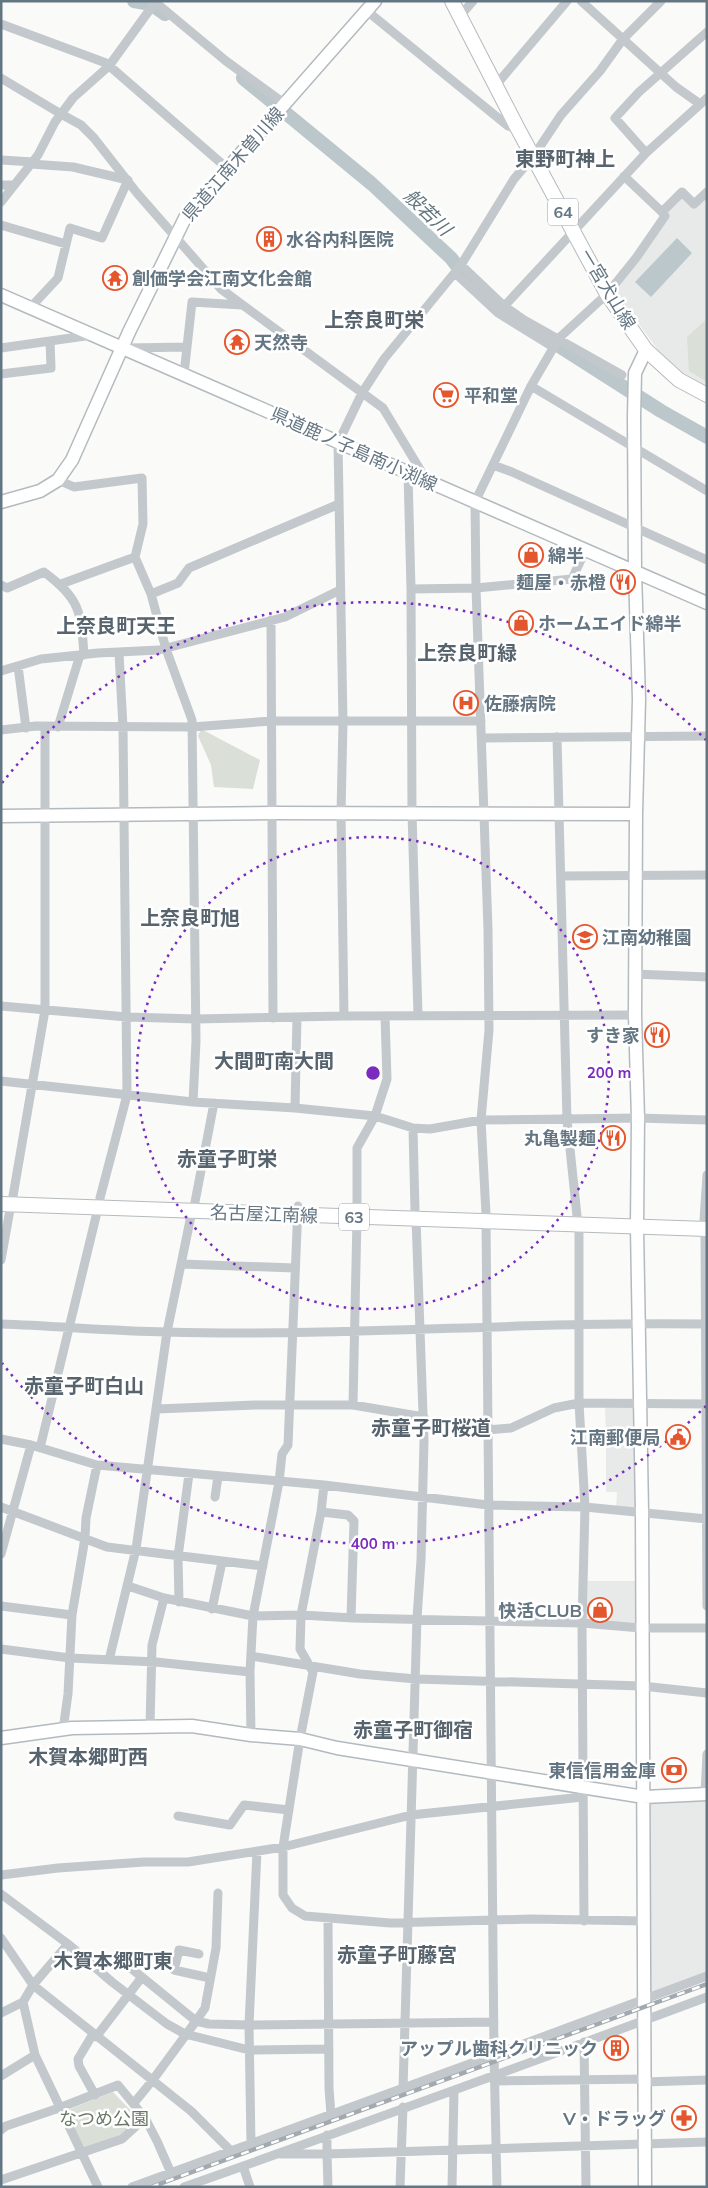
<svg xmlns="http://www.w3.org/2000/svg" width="708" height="2188" font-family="Mulish,'Noto Sans JP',sans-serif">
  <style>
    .built { fill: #e8e9e9 }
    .green { fill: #dadfd7 }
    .water { fill: #bbc7cb }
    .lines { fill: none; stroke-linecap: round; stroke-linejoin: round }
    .river { stroke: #bbc7cb; stroke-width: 14 }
    .secondary-casing { stroke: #b3babf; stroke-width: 15 }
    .primary-casing { stroke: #b5babe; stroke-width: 16 }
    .street { stroke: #c3c8cc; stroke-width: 9 }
    .secondary { stroke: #fff; stroke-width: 12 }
    .primary { stroke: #fff; stroke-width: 14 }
    .rail-casing { stroke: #a2aab0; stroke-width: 4.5 }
    .rail { stroke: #fff; stroke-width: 2.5; stroke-dasharray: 8; stroke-linecap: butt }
    .ring { fill: none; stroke: #7b2cbf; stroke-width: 2.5; stroke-dasharray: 2.5 5 }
    .labels { text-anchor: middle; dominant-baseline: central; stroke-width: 5; stroke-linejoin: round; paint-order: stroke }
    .shield { fill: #fff; stroke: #939fa8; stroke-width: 1 }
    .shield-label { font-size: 16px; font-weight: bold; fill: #657683 }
    .street-label { font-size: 18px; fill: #657683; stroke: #fff }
    .poi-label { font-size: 18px; font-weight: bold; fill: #657683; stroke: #fff; text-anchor: start }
    .park-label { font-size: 18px; fill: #687a64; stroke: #fff }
    .water-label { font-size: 19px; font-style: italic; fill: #60757c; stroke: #fff }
    .quarter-label { font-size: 20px; font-weight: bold; fill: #57646e; stroke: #fff }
    .centre { fill: #7b2cbf; stroke: #fff; stroke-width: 2.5 }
    .ring-label { font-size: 15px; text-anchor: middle; font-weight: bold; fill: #7b2cbf; stroke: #fff; stroke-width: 5; stroke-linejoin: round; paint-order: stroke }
  </style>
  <rect width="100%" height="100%" fill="#fafaf8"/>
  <path class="built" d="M707 193V388L685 374 658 350 615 292 647 246 665 212 681 194 693 206Z
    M605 1405H639V1437H606Z
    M640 1438 641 1511 616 1509 617 1492H606V1439Z
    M584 1581H637L638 1625 584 1622Z
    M707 1797V1973L646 1996 648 1800Z"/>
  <path class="green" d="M707 319V382L689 371 687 337Z
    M201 729 260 760 253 789 214 787 211 765 198 736Z
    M113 2092 138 2118 120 2135 82 2149 65 2111Z"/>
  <path class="water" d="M677 238 692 253 651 297 635 282Z"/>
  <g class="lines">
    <path class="river" d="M134 1 151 4 165 14
      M243 78 372 184 451 258 464 275 493 301
      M531 328 661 411 707 437"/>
    <defs>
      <path id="secondary" d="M1 295 707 603
        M1 502 40 491 58 480 72 460 129 332 186 216 375 1
        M1 816 272 813 636 814
        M1 1738 72 1728 192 1726 251 1735 300 1739 337 1748 644 1797 707 1794
        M645 2187 642 1512 637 1227 638 1118 635 1015 636 814 639 699 635 573 634 416 635 373 646 350"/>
      <path id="primary" d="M452 1 518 129 607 294 646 350 679 380 707 395
        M1 1204 707 1229"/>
    </defs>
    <use href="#secondary" class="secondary-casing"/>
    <use href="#primary" class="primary-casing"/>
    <path class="street" d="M581 1 676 87 700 104
      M155 2 226 61 285 104
      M367 11 508 126 518 129
      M460 16 473 1
      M1 24 106 63 228 169
      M707 32 639 92 615 118 646 153 707 98
      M1 78 61 114
      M496 85 567 1
      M61 114 81 125 94 138 137 193 221 289 383 408 427 481
      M1 160 33 162
      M624 176 662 212
      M1 185H14
      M1 202 38 155 55 122 73 98 109 66 156 1
      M1 225 66 244
      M461 265 504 306 524 320 622 375
      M455 273 498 313 553 347
      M30 308 58 278 70 228 102 238 128 180 73 167 31 164
      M498 313 646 153
      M1 348 92 335
      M128 348 187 347 192 302 242 305
      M1 374 51 368 50 341
      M184 374 187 347
      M531 386 707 491
      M493 465 512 472 707 560
      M408 473 411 589 412 813 418 1015
      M58 480 74 487 142 478 143 524 135 557 151 594 166 649 192 720 196 1041 193 1102
      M61 584 135 557
      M1 585 7 588 44 572C80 599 81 611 84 655
      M411 589 476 588 572 579 585 551
      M151 594 178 583 189 568 339 504
      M271 620 273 1018
      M18 666 26 728
      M1 671 41 659 98 653 159 650 285 617 340 590
      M58 727 80 655
      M1 730 36 726 192 727 272 721H481
      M557 737 567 1120 577 1216
      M482 738 707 736
      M561 876 707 875
      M635 974 707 977
      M1 1006 127 1017 196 1019 344 1016 635 1015
      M344 1016 341 813 343 722 338 443 362 393 384 359 461 265 514 179 533 157 561 115 600 71 623 39 661 1
      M1 1081 193 1102 295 1108 375 1116 413 1128 430 1129 481 1120 638 1118 707 1120
      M295 1108 297 1017
      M413 1128 415 1210
      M13 1196 45 1010V727
      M100 1198 127 1095 123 727 119 653
      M195 1202 214 1103
      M357 1208V1148L375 1116 387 1079 385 1016
      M486 1214 481 1120 489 1030 488 929 476 588 475 502 531 386 559 338 607 294 636 258 665 216 662 212 682 192 694 204 707 192
      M704 1220 707 1175
      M579 1226V1403L585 1507 582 1623 584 1921
      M705 1229 707 1606
      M1 1260 11 1204
      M181 1264 295 1268
      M1 1324C57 1326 112 1331 167 1332 347 1337 527 1321 707 1324
      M353 1405 357 1217
      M157 1409 255 1405H353L424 1417
      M487 1430 511 1428 554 1408 579 1403 707 1404
      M1 1439 31 1445 97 1465 324 1485 488 1505 585 1507 707 1519
      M40 1448 98 1208
      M324 1485 321 1512 301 1615 300 1649 313 1672 300 1739 283 1847V1895L292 1908 305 1916 390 1923 531 1919 645 1921
      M215 1497 218 1476
      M1 1507 107 1547 263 1566
      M321 1512 348 1515 354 1521 351 1618
      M1 1554 31 1445
      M128 1586 164 1598 253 1616 301 1615 353 1618 582 1623 641 1628H707
      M179 1602 178 1557 189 1474
      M1 1606 72 1615
      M212 1609 222 1562
      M1 1649 70 1658 156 1662 250 1672 253 1616 279 1482 282 1454 288 1445 298 1206
      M251 1656 360 1674 416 1679 642 1686 707 1693
      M109 1660 136 1549 167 1332 192 1211
      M250 1672 251 1735
      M150 1726 152 1645 164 1598
      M63 1730 68 1694 72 1615 85 1538 86 1518 97 1465
      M705 1794 707 1754
      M178 1816 230 1825 244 1805 289 1810
      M1 1875 58 1868 144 1862H188L283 1847 411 1815 583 1797
      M1 1894 68 1944 112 1982 167 2024 185 2034 249 2050 329 2049
      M328 1919 329 2088 331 2115
      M1 1938 33 1985 191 2111 232 2152
      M199 1954 179 1950 174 1970 210 1978
      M110 1958 132 1969 196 2021 205 2008 216 1948 218 1893
      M23 2002 35 2055 98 2187
      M1 2013 23 2002 33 1985 68 1944
      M93 2034 78 2059 79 2066 95 2095
      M96 2037 142 1977
      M584 2042 586 2187
      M1 2076 35 2055
      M494 2081 644 2079
      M644 2082 707 2080
      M403 2089 417 1618 421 1560 424 1441 416 1219
      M134 2103 152 2081 196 2021 209 2024 249 2025 494 2022
      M145 2118 157 2141 171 2173
      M1 2130 6 2126 59 2108 118 2085 145 2118 122 2139 1 2180
      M251 2144 249 2025 257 1851
      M281 2154H327V2135
      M243 2166 250 2187
      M132 2187 494 2055 486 1221
      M184 2187C359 2125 533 2062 707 1997
      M328 2187 327 2154 707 2142
      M400 2187 403 2107
      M452 2187 454 2091
      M497 2187 494 2055 707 1976"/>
    <use href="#secondary" class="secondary"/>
    <use href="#primary" class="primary"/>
    <defs>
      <path id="rail" d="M151 2187 707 1984"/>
    </defs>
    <use href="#rail" class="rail-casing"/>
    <use href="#rail" class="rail"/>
  </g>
  <g class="ring">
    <circle cx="373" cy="1073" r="236"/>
    <path d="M706 1406A471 471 0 0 1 2 1363M2 783A471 471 0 0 1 706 740"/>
  </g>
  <defs>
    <symbol id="building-ring" viewBox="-11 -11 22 22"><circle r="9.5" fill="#fff" stroke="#e4572e" stroke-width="1.5"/><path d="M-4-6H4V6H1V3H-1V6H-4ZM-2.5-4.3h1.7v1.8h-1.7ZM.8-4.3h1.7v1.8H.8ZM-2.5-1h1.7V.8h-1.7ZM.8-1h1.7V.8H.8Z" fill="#e4572e"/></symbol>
    <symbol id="temple-ring" viewBox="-11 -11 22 22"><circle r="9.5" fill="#fff" stroke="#e4572e" stroke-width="1.5"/><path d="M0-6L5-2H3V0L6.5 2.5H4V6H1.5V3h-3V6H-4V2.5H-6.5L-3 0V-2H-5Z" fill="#e4572e"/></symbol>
    <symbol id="supermarket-ring" viewBox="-11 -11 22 22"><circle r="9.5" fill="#fff" stroke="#e4572e" stroke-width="1.5"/><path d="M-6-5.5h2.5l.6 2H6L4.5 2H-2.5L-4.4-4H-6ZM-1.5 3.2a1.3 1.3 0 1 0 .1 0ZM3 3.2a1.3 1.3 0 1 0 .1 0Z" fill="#e4572e"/></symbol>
    <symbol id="shop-ring" viewBox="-11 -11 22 22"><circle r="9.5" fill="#fff" stroke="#e4572e" stroke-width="1.5"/><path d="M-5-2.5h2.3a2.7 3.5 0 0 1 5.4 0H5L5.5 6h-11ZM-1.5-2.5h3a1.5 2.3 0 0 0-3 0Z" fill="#e4572e"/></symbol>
    <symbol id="restaurant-ring" viewBox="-11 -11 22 22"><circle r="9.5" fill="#fff" stroke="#e4572e" stroke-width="1.5"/><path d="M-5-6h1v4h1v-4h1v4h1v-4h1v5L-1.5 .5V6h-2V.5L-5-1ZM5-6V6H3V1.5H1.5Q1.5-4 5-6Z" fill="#e4572e"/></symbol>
    <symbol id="hospital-ring" viewBox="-11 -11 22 22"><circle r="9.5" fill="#fff" stroke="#e4572e" stroke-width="1.5"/><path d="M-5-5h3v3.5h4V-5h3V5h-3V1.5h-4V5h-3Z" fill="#e4572e"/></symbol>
    <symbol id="school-ring" viewBox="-11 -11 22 22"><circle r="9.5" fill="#fff" stroke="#e4572e" stroke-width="1.5"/><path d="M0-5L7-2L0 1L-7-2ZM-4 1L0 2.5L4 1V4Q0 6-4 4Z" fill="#e4572e"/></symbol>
    <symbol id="civic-ring" viewBox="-11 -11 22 22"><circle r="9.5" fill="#fff" stroke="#e4572e" stroke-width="1.5"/><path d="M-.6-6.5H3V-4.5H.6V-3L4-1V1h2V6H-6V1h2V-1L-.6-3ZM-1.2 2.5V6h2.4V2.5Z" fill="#e4572e"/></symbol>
    <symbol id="bank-ring" viewBox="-11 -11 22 22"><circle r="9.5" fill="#fff" stroke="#e4572e" stroke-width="1.5"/><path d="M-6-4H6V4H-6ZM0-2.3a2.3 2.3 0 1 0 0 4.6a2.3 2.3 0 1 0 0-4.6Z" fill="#e4572e"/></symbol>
    <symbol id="pharmacy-ring" viewBox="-11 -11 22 22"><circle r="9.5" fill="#fff" stroke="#e4572e" stroke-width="1.5"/><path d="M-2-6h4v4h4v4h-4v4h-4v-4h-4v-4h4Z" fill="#e4572e"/></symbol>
  </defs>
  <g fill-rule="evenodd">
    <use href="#building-ring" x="255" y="225" width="28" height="28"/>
    <use href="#temple-ring" x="101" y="264" width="28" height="28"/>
    <use href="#temple-ring" x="223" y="328" width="28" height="28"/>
    <use href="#supermarket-ring" x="432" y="381" width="28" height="28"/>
    <use href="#shop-ring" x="517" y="541" width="28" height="28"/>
    <use href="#restaurant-ring" x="609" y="568" width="28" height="28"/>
    <use href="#shop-ring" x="507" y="609" width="28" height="28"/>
    <use href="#hospital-ring" x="452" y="689" width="28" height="28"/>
    <use href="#school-ring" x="571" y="923" width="28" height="28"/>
    <use href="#restaurant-ring" x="643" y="1021" width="28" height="28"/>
    <use href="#restaurant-ring" x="599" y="1124" width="28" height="28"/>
    <use href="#civic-ring" x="664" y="1423" width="28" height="28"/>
    <use href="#shop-ring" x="586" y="1596" width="28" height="28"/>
    <use href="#bank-ring" x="660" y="1756" width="28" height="28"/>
    <use href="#building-ring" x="602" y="2034" width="28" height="28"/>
    <use href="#pharmacy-ring" x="670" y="2104" width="28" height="28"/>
  </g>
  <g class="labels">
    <g class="shield">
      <rect x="548" y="198.5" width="30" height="27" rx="4"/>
      <rect x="339" y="1203.5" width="30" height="27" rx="4"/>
    </g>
    <g class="shield-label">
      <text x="563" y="212">64</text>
      <text x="354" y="1217">63</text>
    </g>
    <g class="street-label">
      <text transform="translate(233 164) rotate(-49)">県道江南木曽川線</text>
      <text transform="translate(608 289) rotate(59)">一宮犬山線</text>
      <text transform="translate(354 449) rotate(24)">県道鹿ノ子島南小渕線</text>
      <text transform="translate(264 1214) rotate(2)">名古屋江南線</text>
    </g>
    <g class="poi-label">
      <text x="286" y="239">水谷内科医院</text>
      <text x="132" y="278">創価学会江南文化会館</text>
      <text x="254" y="342">天然寺</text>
      <text x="464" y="395">平和堂</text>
      <text x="548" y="555">綿半</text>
      <text x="606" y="582" text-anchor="end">麺屋・赤橙</text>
      <text x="538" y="623">ホームエイド綿半</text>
      <text x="484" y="703">佐藤病院</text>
      <text x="602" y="937">江南幼稚園</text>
      <text x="640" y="1035" text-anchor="end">すき家</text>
      <text x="596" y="1138" text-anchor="end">丸亀製麺</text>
      <text x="660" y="1437" text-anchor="end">江南郵便局</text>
      <text x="582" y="1610" text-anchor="end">快活CLUB</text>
      <text x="656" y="1770" text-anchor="end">東信信用金庫</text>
      <text x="598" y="2048" text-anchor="end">アップル歯科クリニック</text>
      <text x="666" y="2118" text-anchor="end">V・ドラッグ</text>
    </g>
    <g class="park-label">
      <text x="104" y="2118">なつめ公園</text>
    </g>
    <g class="water-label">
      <text transform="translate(428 212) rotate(44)">般若川</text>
    </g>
    <g class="quarter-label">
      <text x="565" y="158">東野町神上</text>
      <text x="374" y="319">上奈良町栄</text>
      <text x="116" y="625">上奈良町天王</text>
      <text x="467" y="652">上奈良町緑</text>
      <text x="190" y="917">上奈良町旭</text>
      <text x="274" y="1060">大間町南大間</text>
      <text x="227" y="1158">赤童子町栄</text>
      <text x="84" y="1385">赤童子町白山</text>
      <text x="431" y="1427">赤童子町桜道</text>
      <text x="413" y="1729">赤童子町御宿</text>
      <text x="88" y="1756">木賀本郷町西</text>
      <text x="397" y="1954">赤童子町藤宮</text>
      <text x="113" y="1960">木賀本郷町東</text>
    </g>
  </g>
  <circle cx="373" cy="1073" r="8" class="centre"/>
  <g class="ring-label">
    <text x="609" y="1078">200 m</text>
    <text x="373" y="1549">400 m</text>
  </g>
  <rect width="708" height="2188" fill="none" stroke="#657683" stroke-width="5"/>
</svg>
